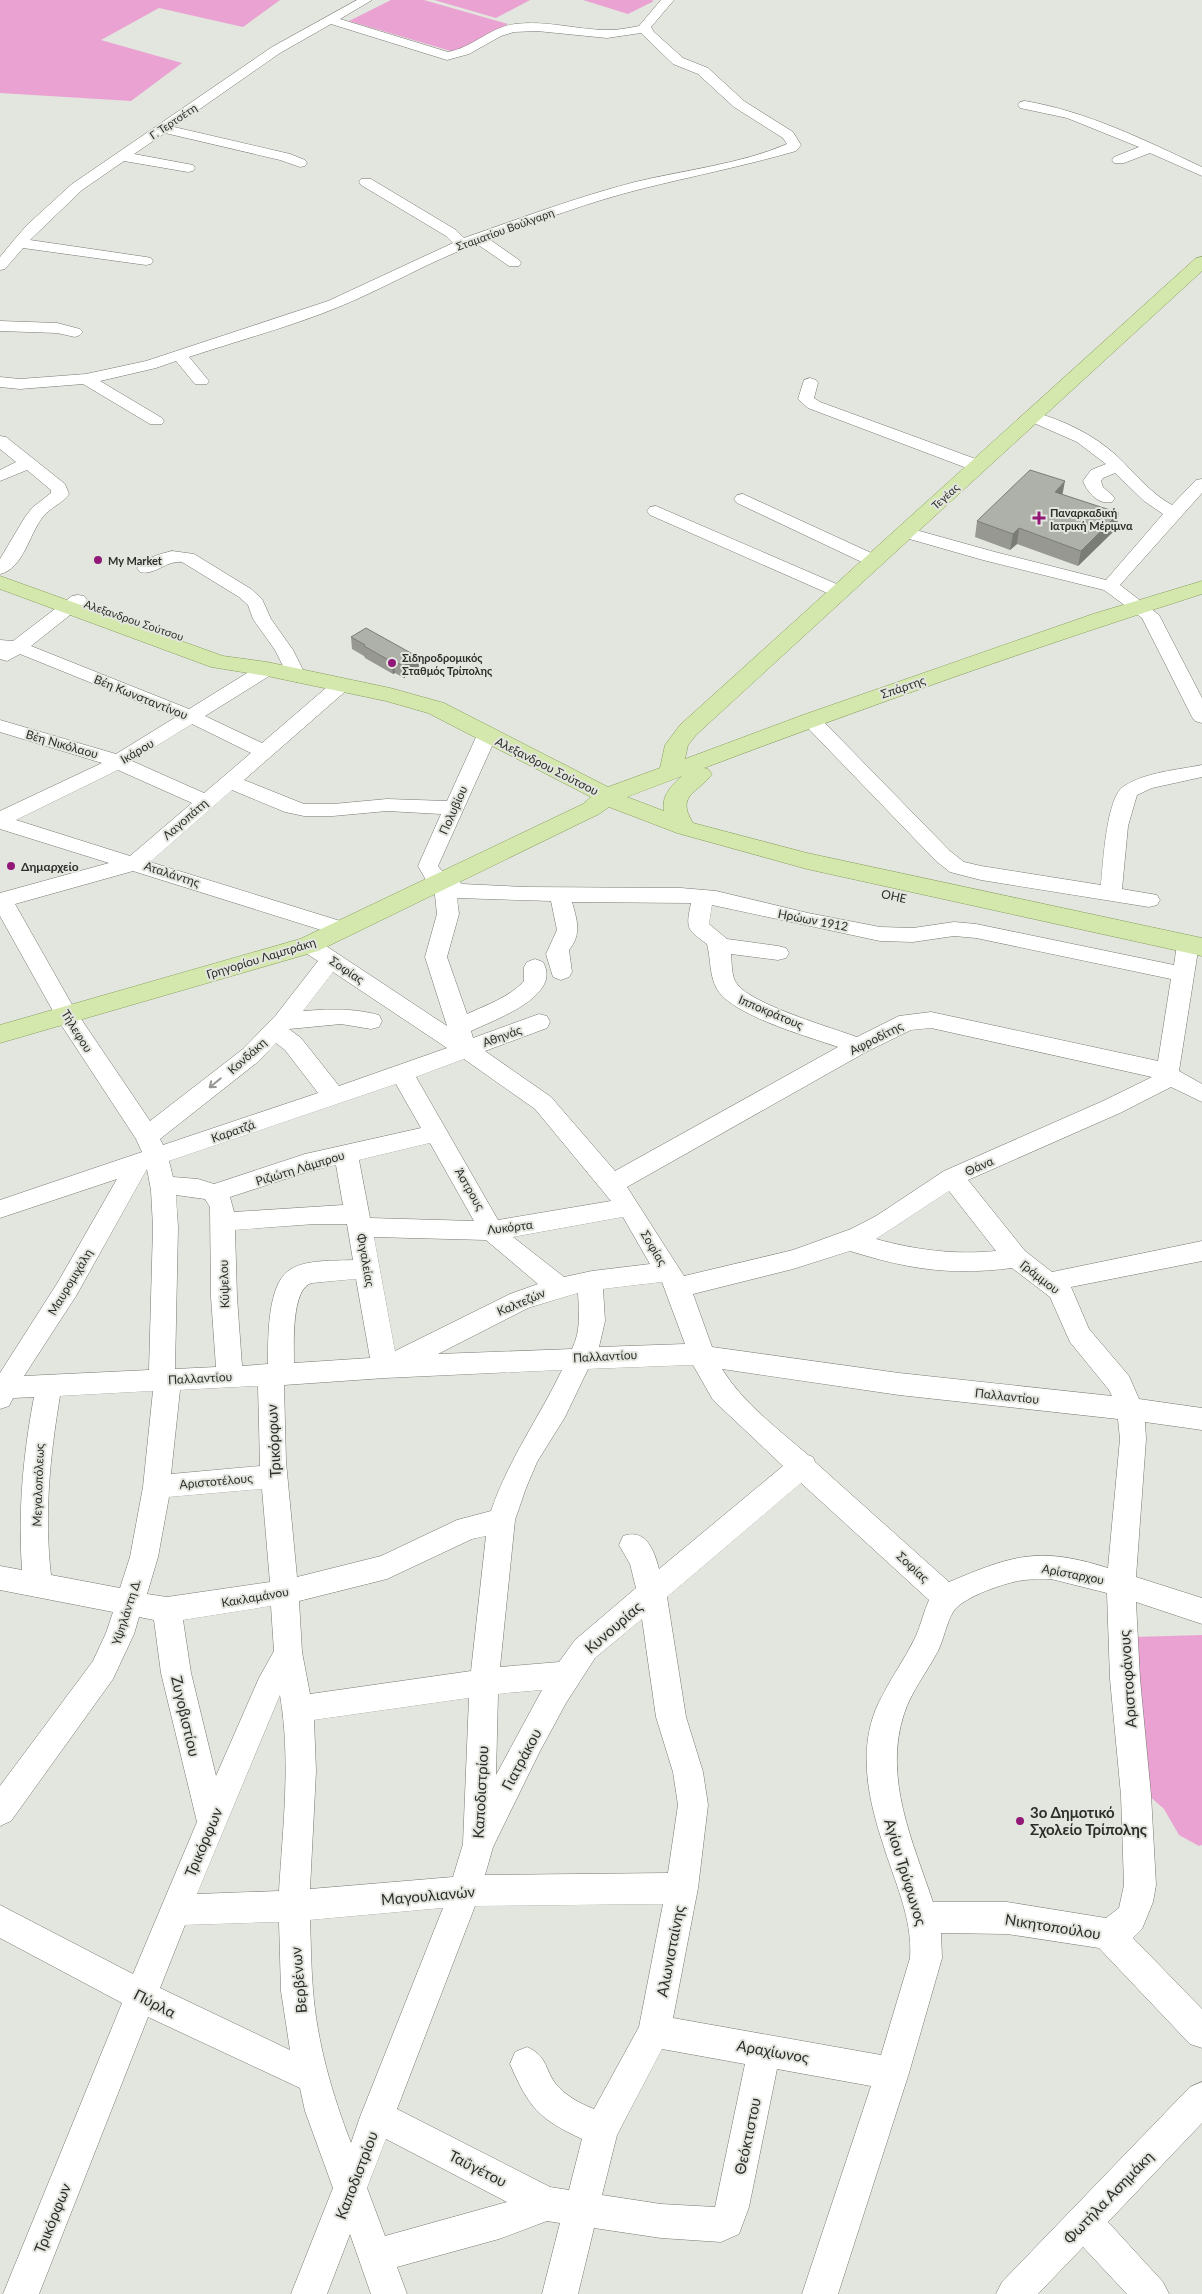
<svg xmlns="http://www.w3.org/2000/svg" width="1202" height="2294" font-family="Lato,sans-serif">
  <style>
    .green { fill: #eaa2d2 }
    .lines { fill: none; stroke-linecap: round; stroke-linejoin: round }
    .minor-casing { stroke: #767971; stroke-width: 1 }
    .major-casing { stroke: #879d5c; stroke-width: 1 }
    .minor { fill: #fff; fill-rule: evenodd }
    .major { fill: #d4e8ad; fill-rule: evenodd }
    .wall { fill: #969891 }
    .shaded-wall { fill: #7a7c76 }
    .building { fill: #aeb1a9; stroke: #7a7c76 }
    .oneway { stroke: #969695 }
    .poi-dot { fill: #911876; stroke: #e3e6de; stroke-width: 2 }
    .labels { text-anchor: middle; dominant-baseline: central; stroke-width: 4; stroke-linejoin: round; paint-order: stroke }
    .far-street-label { font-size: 11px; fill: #2d2e2b; stroke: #e3e6de }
    .far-poi-label { font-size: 11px; font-weight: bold; fill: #2d2e2b; stroke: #e3e6de; text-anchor: start }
    .street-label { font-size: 12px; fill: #2d2e2b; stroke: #e3e6de }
    .poi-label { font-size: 12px; font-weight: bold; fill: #2d2e2b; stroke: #e3e6de; text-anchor: start }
    .near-street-label { font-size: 15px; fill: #2d2e2b; stroke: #e3e6de }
    .near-poi-label { font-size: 15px; font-weight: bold; fill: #2d2e2b; stroke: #e3e6de; text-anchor: start }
  </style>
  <rect width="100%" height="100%" fill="#e3e6de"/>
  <path class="green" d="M0 0H280L243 27 159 8 101 40 182 63 131 101 0 93Z
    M391 0H424L508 24 454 52 349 21Z
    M434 0H530L496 18Z
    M583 0H651L654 1 628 14Z
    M1202 1635V1845L1199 1846 1179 1835 1164 1809 1146 1793 1134 1637Z"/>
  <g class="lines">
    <defs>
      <path id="minor" d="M357 0H372L340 19 448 52C472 48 490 27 515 24 547 20 577 30 608 30 619 30 629 28 639 26L661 0H674L651 27 654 32 683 58 708 68 744 101 793 132 801 145 796 151C744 166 693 176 641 189 589 202 539 221 489 239L519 260 521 263 519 266H509L477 244C430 261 387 287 341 306 293 326 240 340 189 357L209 381 207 384H195L176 361 156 368 100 381 162 418 164 421 162 424H150L83 384 20 389 0 387V377L20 379 86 374 146 361 328 301 453 243 446 236 361 185 359 182 361 179H371L456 230 464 238C521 218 577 197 635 182 684 170 741 164 787 144L783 138 734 107 698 74 673 64 641 33 607 38 537 31 514 32 501 36 469 54 447 60 331 24 280 53 174 127 290 154 305 160 307 163 305 166 300 167 280 160 165 133 134 154 193 165 195 168 193 171 188 172 124 161 82 190 30 240 146 257 151 258 153 261 151 264 146 265 23 248 5 269 0 270V257L14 240 27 225 72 184 272 47Z
        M1025 101C1089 112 1144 140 1202 167V176L1150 153 1124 163H1114L1112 160 1114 157 1139 147 1067 118 1020 108 1018 105 1020 102Z
        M0 321 57 323 80 329 83 332 80 335 75 337 57 333 0 331Z
        M810 378 816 380 818 383 814 398 820 402 984 462 986 466 984 470H972L808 408 798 399 804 380Z
        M1033 412C1064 420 1094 435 1117 456 1135 473 1150 493 1172 505L1196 480 1202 479V493L1120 585 1159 615 1202 698V723L1195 721 1192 717 1142 618 1104 590 983 560 899 536 896 532 899 528 905 527 995 552 1106 580 1163 514 1144 501 1115 473 1103 478 1101 481 1103 487 1115 498 1112 502C1098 505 1088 493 1083 481L1091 470 1106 464 1077 442 1027 420 1025 417 1027 414Z
        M0 436 6 437 65 484 69 494C62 504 49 508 42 518 29 535 23 569 0 574V559L25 517 33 507 51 493V490L27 470 0 481V470L16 462 0 449Z
        M743 494 880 557 883 561 880 565H868L737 503 734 499 737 495Z
        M656 506 846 588 849 592 846 596H834L650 515 647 511 650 507Z
        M172 551 194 554 251 589 262 599 271 619 293 650 306 676 304 680 297 682 290 680 275 650 253 619 248 605 239 597 182 562C166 560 155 576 140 572L137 568C144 558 160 554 172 551Z
        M78 595 84 596 87 600 84 604 31 646 189 709 260 665 267 663 274 665 276 669 274 673 205 716 262 743 334 681 341 679 348 681 351 685 348 689 244 780 304 804H333L387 799 447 801 477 735 480 731 487 729 494 731 497 735 438 866 441 870 451 875 462 884 525 887 681 888 716 891 808 913 880 927 913 928 954 922 976 924 1174 965 1177 944 1180 939 1188 937 1196 939 1199 944 1179 1071 1202 1084V1102L1171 1087 1120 1113 968 1180 1025 1251 1052 1272 1202 1241V1261L1071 1287 1089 1329 1129 1376 1139 1399 1202 1408V1430L1145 1422 1146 1439 1136 1577 1202 1598V1624L1136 1602 1140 1679 1151 1795 1156 1885 1153 1902 1142 1929 1133 1938 1202 2009V2048L1190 2044 1099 1948 1007 1934 941 1933 942 1958 909 2073 838 2294H802L871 2086 777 2069 749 2207 739 2234 721 2242 661 2238 594 2228 578 2294H542L560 2223 547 2221 499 2239 397 2267 407 2294H371L350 2234 327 2294H291L333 2188 305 2111 300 2088 148 2017 39 2294H3L122 2003 0 1938V1905L133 1974 197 1822 161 1673 154 1620 139 1617 134 1634 113 1679 11 1821 0 1826V1786L93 1661 106 1633 113 1612 0 1590V1566L22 1570C18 1511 23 1455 34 1397L13 1398 9 1406 0 1409V1373L58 1282 117 1179 0 1218V1200L142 1152 136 1139 58 1020 0 916V893L109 863 0 829V811L102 763 0 732V720L116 754 176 717 20 654 7 661 0 659V640L13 641 72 596ZM192 724 251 753 204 793 132 761ZM118 770 192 803 130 856 16 820ZM232 790 285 812 304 816H333L387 811 441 814 418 866 426 880 434 886 437 914 425 957 447 1026 317 940 309 938 301 940 298 945 301 950 318 961 276 1015 243 1049 150 1121 75 1010 15 904 133 871 334 934 342 936 350 934 353 929 350 924 150 862ZM457 898 551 901 557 930 546 954 553 977 561 980 569 977 572 972 569 950C582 934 577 920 572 902L691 903C686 928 686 929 707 944 711 959 709 975 717 989 731 1015 809 1037 838 1047L615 1171 551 1097 485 1051 547 1028 550 1022 547 1016 539 1014 473 1038 471 1031C494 1020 563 996 543 962L535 959 527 962 524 967V981C510 997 486 1005 467 1014L447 957 459 914ZM712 905 880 941 913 942 954 936 976 938 1171 979 1158 1061 931 1012 899 1016 857 1037C832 1028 751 1004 737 984 731 976 732 963 731 954L778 960 786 958 789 953 786 948 778 946 727 939 709 924ZM333 972 447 1048 339 1086 301 1038 289 1029 341 1024 371 1029 379 1027 382 1021 379 1015C353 1008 330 1009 303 1011ZM931 1028 1152 1077 1103 1101 944 1171 876 1216 851 1229 793 1250 684 1276 627 1187 866 1052 911 1030ZM276 1043 285 1050 318 1093 163 1145 160 1139 259 1061ZM464 1059 535 1109 611 1201 498 1220 416 1077ZM396 1084 421 1128 305 1154 214 1184 198 1179 173 1177 169 1161ZM430 1143 474 1221 370 1218 359 1160ZM336 1165 343 1205 234 1212 230 1197 307 1172ZM147 1169 151 1190 153 1227 149 1370 24 1376 76 1296ZM949 1191 996 1251C954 1255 916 1250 876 1239ZM176 1195 205 1199 210 1207 211 1297 216 1367 175 1369 178 1227ZM623 1217 650 1264 592 1271 564 1277 513 1237ZM315 1224H347L353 1260C334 1261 304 1259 288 1271 267 1287 268 1340 268 1364L242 1366 237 1297 235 1230ZM374 1237 486 1240 538 1284 510 1294 395 1351ZM850 1251C908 1269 950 1276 1012 1268L1050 1297 1070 1342 1109 1390 1112 1396 899 1373 712 1347 693 1294 793 1269ZM356 1279 370 1358 294 1363C294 1345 291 1287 312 1283ZM662 1282 685 1344 599 1347 605 1321 603 1289ZM578 1293C579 1312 581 1331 572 1349L438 1354 528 1308ZM693 1365 713 1400 783 1466 659 1569C654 1550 646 1528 623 1536L619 1545 630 1564 636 1588 575 1640 559 1662 500 1667 515 1520 526 1488 537 1462 565 1417 588 1369ZM722 1369 899 1395 1118 1419 1120 1439 1108 1568C1039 1546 1013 1555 949 1582L815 1462 813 1457 808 1455C778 1429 743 1403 722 1369ZM562 1370C539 1418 508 1460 491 1511L457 1520 381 1556 297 1577 286 1462 284 1385 385 1378ZM258 1386 260 1466 171 1474 180 1390ZM153 1391 143 1487 130 1557 120 1588 51 1575C44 1514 50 1456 60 1396ZM801 1483 929 1600C924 1611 921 1624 916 1636 905 1659 890 1679 879 1702 857 1747 868 1799 883 1844 894 1880 913 1919 910 1958L881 2055 673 2018 698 1888 708 1805 703 1772 686 1717 667 1597ZM262 1489 270 1582 167 1597 147 1594 158 1557 169 1497ZM486 1536 471 1671 310 1694 302 1652 299 1601 387 1579 472 1539ZM1051 1579 1107 1593 1110 1679 1121 1795 1124 1885 1119 1908 1106 1918 1007 1902H933C913 1842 883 1778 904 1714 911 1692 927 1672 938 1651 944 1639 946 1624 953 1612 962 1597 1007 1582 1024 1580 1033 1579 1042 1580 1051 1579ZM271 1606 274 1651 259 1678 216 1776 191 1673 183 1620ZM642 1619 656 1717 673 1772 678 1805 668 1873 485 1875 493 1847 540 1751 566 1703 595 1658ZM542 1690 496 1775 498 1694ZM280 1695C291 1759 283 1826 279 1891L197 1894ZM469 1698 463 1844 453 1877 310 1889 316 1771 314 1720ZM663 1904 639 2027 594 2109C581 2104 564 2095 555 2083 544 2067 547 2056 527 2047L515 2052 510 2064C529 2108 539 2119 582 2139L569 2190 550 2187 397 2109 475 1906ZM443 1908 360 2117 351 2143C332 2094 317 2042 313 1990 311 1966 311 1943 310 1920ZM279 1922 281 1991 290 2050 160 1988 185 1925ZM662 2049 745 2064 715 2207 661 2204 602 2195 617 2135ZM386 2139 507 2202 385 2236 367 2188Z
        M811 714 818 716 950 851 964 862 981 866 1101 885C1103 865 1106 797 1124 786 1146 772 1177 770 1202 765V777L1152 788 1137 795 1128 826 1122 889 1157 895 1160 900 1157 905 1149 907 981 880 950 872 936 861 804 724 801 720 804 716Z
        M1202 2082V2123L1108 2222 1163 2282 1169 2294H1127L1083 2247 1038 2294H996L1002 2282 1190 2087Z"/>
      <path id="major" d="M1202 257V271L696 735 688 745 685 759 803 715 1093 614 1202 581V594C1035 647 869 706 704 768L708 769 712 774C699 793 675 794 693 823L807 853 1202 938V956L807 869 677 833 609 807 599 814 318 951 0 1043V1025L300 939 583 804 591 797 428 713 386 701 267 676 211 667 0 589V576L223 656 267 662 390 688 444 703 608 787 660 768 665 745 680 725 1196 258ZM682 776C671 786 661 796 664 811L627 797Z"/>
    </defs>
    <use href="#minor" class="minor-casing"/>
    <use href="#major" class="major-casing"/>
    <use href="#minor" class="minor"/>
    <use href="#major" class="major"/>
  </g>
  <path class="wall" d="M1063 495 1119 513 1116 529 1078 566 1017 544 1010 550 975 537 977 521Z
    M351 637 418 657 419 669 404 678 395 673 393 674 365 658 364 656 352 649Z"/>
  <path class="shaded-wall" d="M1065 481 1062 497 1055 492Z
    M1119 513 1116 529 1078 566 1081 551Z
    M1019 528 1017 544 1010 550 1013 534Z
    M418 657 419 669 404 678 403 666Z
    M394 661 395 673 393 674 392 662Z"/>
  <path class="building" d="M1030 470 1065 481 1055 492 1119 513 1081 551 1019 528 1013 534 977 521Z
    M366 628 418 657 403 666 394 661 392 662 364 646 365 645 351 637Z"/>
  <defs><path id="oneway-shaft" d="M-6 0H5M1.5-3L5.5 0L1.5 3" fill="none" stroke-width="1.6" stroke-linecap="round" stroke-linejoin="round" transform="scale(1.25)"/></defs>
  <use class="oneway" href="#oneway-shaft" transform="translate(215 1083) rotate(141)"/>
  <g class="poi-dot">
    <path d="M1036.5 510.5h5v5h5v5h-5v5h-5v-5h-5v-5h5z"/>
    <circle cx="98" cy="560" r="5"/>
    <circle cx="392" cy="663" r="5"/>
    <circle cx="11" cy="866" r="5"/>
    <circle cx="1020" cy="1821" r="5"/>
  </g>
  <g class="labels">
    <g class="far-street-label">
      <text transform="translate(173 121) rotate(-34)">Γ. Τερτσέτη</text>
      <text transform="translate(505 229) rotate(-20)">Σταματίου Βούλγαρη</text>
      <text transform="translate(945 496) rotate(-42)">Τεγέας</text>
      <text transform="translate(134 620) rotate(19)">Αλεξανδρου Σούτσου</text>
    </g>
    <g class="far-poi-label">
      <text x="1050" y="512">Παναρκαδική<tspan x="1050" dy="13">Ιατρική Μέριμνα</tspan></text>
      <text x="108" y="560">My Market</text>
      <text x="402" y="657">Σιδηροδρομικός<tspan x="402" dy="13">Σταθμός Τρίπολης</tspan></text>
    </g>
    <g class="street-label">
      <text transform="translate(903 687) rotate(-19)">Σπάρτης</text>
      <text transform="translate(141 697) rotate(22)">Βέη Κωνσταντίνου</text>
      <text transform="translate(62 744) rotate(16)">Βέη Νικόλαου</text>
      <text transform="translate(137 751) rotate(-31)">Ικάρου</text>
      <text transform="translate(547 766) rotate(27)">Αλεξανδρου Σούτσου</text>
      <text transform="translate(453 810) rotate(-66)">Πολυβίου</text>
      <text transform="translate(185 819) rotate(-41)">Λαγοπάτη</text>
      <text transform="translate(172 874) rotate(18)">Αταλάντης</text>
      <text transform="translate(894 896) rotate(12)">ΟΗΕ</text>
      <text transform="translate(813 920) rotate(11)">Ηρώων 1912</text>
      <text transform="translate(261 958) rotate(-17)">Γρηγορίου Λαμπράκη</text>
      <text transform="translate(347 970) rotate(34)">Σοφίας</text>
      <text transform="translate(771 1012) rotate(23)">Ιπποκράτους</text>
      <text transform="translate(77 1031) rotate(58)">Τήλεφου</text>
      <text transform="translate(502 1036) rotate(-20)">Αθηνάς</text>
      <text transform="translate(876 1038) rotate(-27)">Αφροδίτης</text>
      <text transform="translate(247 1056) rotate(-42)">Κονδάκη</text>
      <text transform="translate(233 1131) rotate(-19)">Καρατζά</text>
      <text transform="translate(979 1166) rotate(-24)">Θάνα</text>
      <text transform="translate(300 1168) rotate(-17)">Ριζιώτη Λάμπρου</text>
      <text transform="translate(470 1189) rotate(60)">Άστρους</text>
      <text transform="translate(510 1227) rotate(-7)">Λυκόρτα</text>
      <text transform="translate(654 1248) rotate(59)">Σοφίας</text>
      <text transform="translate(366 1260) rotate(80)">Φιγαλείας</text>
      <text transform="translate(1040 1277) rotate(38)">Γράμμου</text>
      <text transform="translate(70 1282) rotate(-59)">Μαυρομιχάλη</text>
      <text transform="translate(224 1284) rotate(-92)">Κύψελου</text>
      <text transform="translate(521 1302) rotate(-23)">Καλτεζών</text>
      <text transform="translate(605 1356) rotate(-3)">Παλλαντίου</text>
      <text transform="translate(200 1378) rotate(-3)">Παλλαντίου</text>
      <text transform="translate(1007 1396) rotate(6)">Παλλαντίου</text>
      <text transform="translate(216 1481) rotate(-5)">Αριστοτέλους</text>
      <text transform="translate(38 1485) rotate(-88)">Μεγαλοπόλεως</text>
      <text transform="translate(913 1567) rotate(43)">Σοφίας</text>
      <text transform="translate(1073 1574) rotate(11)">Αρίσταρχου</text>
      <text transform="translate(255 1597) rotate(-10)">Κακλαμάνου</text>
      <text transform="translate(126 1612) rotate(-72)">Υψηλάντη Δ.</text>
    </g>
    <g class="poi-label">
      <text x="21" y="866">Δημαρχείο</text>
    </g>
    <g class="near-street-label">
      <text transform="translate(273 1441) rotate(-93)">Τρικόρφων</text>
      <text transform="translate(613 1627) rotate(-41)">Κυνουρίας</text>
      <text transform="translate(1127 1679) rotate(-94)">Αριστοφάνους</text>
      <text transform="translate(186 1716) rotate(77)">Ζυγοβιστίου</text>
      <text transform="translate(521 1759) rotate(-62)">Γιατράκου</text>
      <text transform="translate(480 1792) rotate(-87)">Καποδιστρίου</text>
      <text transform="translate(203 1842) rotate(-67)">Τρικόρφων</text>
      <text transform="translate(906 1872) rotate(73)">Αγίου Τρύφωνος</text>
      <text transform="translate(428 1895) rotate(-5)">Μαγουλιανών</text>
      <text transform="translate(1053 1926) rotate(9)">Νικητοπούλου</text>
      <text transform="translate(670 1951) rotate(-79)">Αλωνισταίνης</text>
      <text transform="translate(298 1980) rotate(-95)">Βερβένων</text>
      <text transform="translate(155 2003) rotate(27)">Πύρλα</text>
      <text transform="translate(773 2051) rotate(10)">Αραχίωνος</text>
      <text transform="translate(747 2136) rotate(-78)">Θεόκτιστου</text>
      <text transform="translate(478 2168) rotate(27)">Ταΰγέτου</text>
      <text transform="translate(356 2175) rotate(-69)">Καποδιστρίου</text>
      <text transform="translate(1108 2197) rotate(-46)">Φωτήλα Ασημάκη</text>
      <text transform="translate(52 2218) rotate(-68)">Τρικόρφων</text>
    </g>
    <g class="near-poi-label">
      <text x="1030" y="1812">3ο Δημοτικό<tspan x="1030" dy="17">Σχολείο Τρίπολης</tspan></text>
    </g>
  </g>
</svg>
